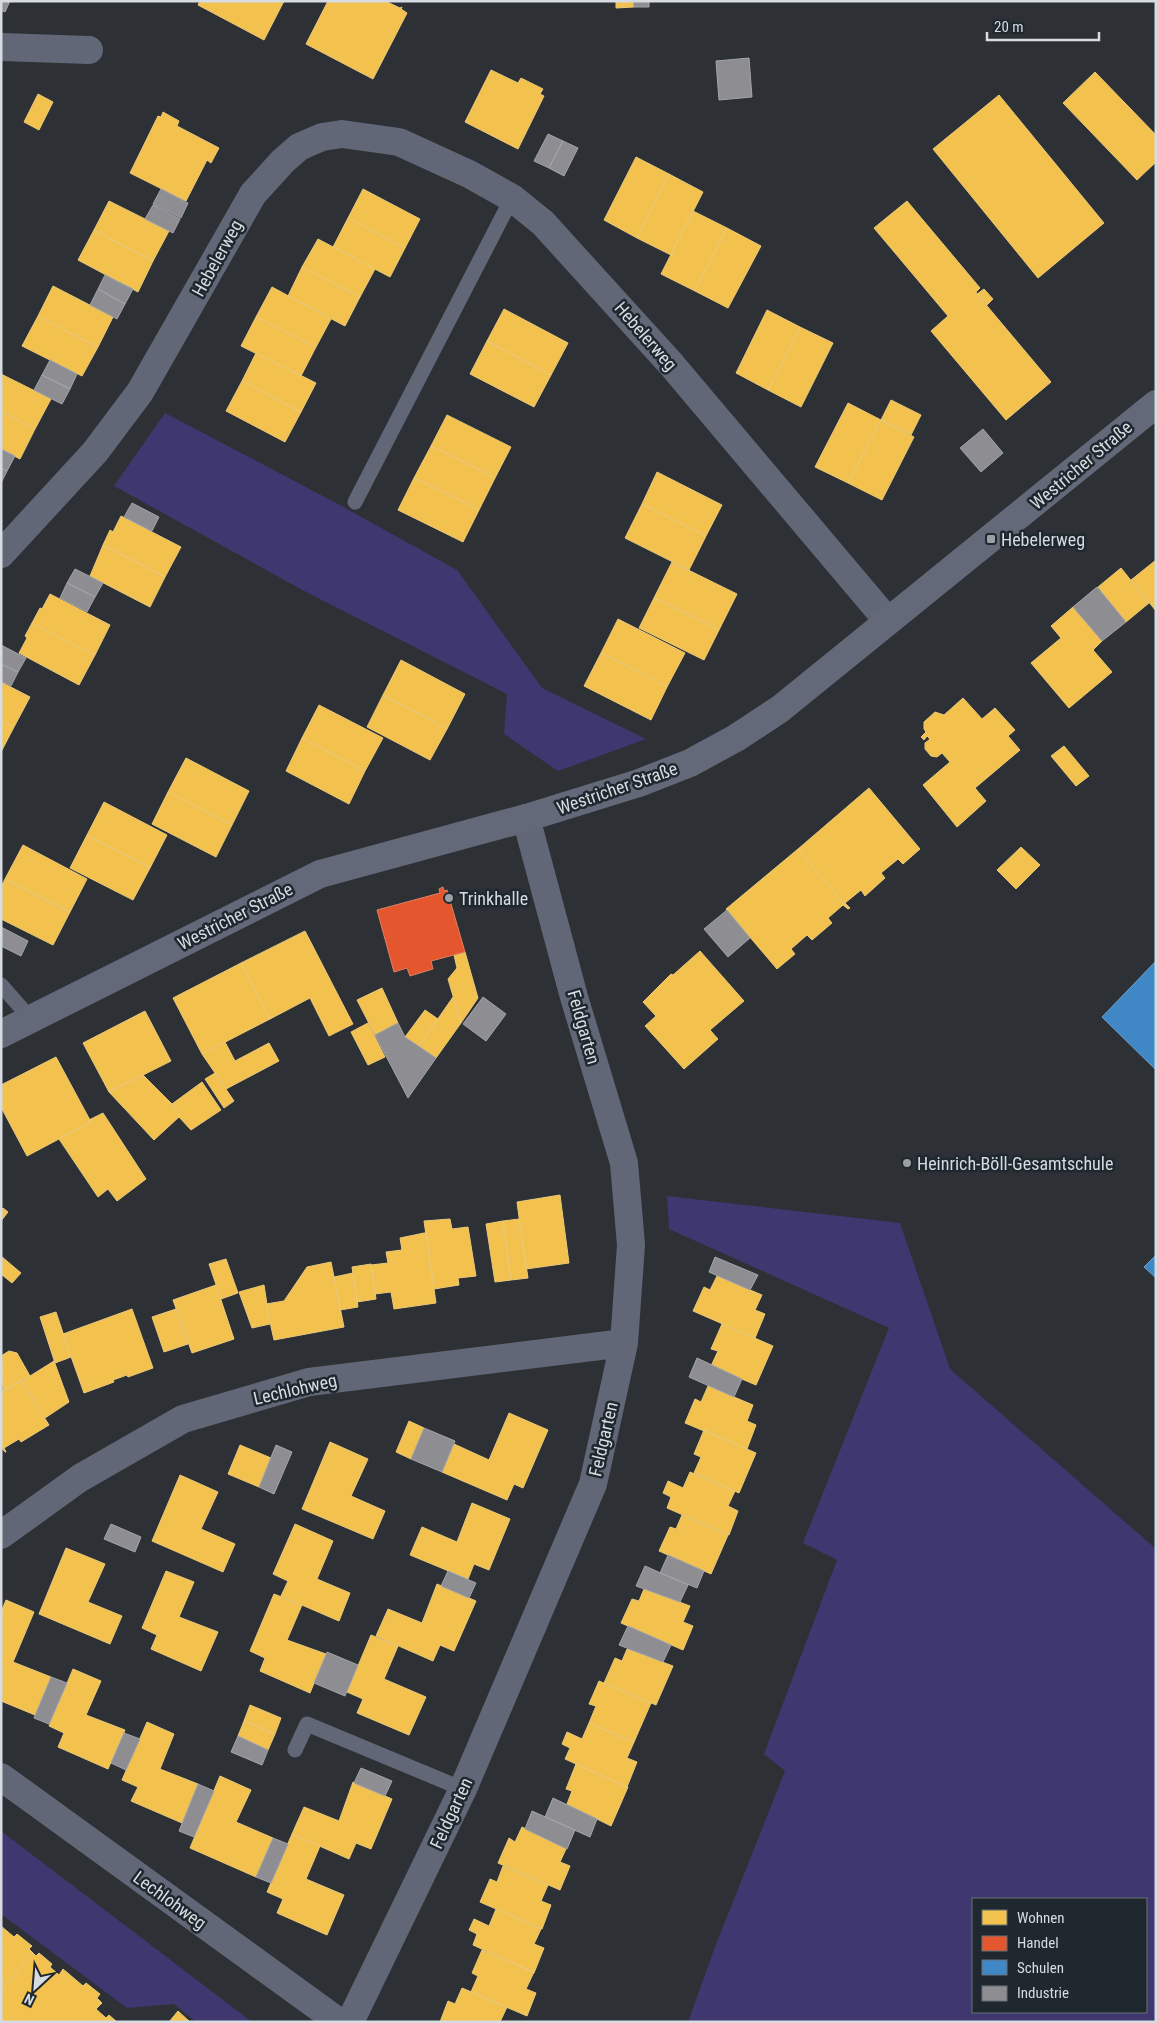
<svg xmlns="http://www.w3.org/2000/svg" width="1157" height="2023" font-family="'Roboto Condensed',sans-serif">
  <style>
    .green { fill: #3f376f; fill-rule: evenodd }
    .homes { fill: #f2c14e; stroke: #eac97a }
    .shops { fill: #e4572e; stroke: #e07f64 }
    .schools { fill: #3f88c5; stroke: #6ca1cd }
    .industry { fill: #8d8d92; stroke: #a3a5aa }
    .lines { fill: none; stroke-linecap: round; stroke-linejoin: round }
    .lane { stroke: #616776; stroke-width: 15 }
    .street { stroke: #616776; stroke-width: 28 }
    .secondary { stroke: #636979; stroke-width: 28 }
    .poi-dot { fill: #9ba0a5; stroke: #1f282f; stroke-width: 2 }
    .labels { text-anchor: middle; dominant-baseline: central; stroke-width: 5; stroke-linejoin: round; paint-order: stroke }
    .street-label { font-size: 18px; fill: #d6dce1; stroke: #1f282f }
    .poi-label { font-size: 18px; fill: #d6dce1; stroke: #1f282f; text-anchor: start }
  </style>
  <rect width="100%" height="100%" fill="#2d3136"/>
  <path class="green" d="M165 413 338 504 457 570 542 688 646 739 558 771 504 734 507 694 310 594 114 486Z
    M667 1196 900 1223 950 1369 1156 1549V2022H688L715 1947 785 1771 764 1754 837 1560 803 1543 889 1328 669 1229ZM973 1899H1146V2012H973Z
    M1 1831 252 2022H196L174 2004 127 2008 1 1914Z"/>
  <path class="homes" d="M200 1H284L264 40 198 5Z
    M328 1H385L400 8 402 7 401 9 407 13 373 79 306 44Z
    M616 1H633L634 7 616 8Z
    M491 70 518 83 521 78 543 89 540 94 544 96 518 149 465 122Z
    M1095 72 1156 135V162L1137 180 1063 103Z
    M38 94 53 102 39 130 24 122Z
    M999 95 1104 223 1038 278 933 149Z
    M163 112 179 121 177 126 219 148 211 163 207 160 186 201 130 173 158 116 161 117Z
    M636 157 669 174 637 238 604 220Z
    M669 174 703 192 671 255 637 238Z
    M363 189 420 219 405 248 348 218Z
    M109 201 169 231 153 261 94 230Z
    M907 201 980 288 976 292 977 294 1051 382 1006 420 931 331 948 316 874 228Z
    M693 211 727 228 695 291 661 274Z
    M348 218 405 248 390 277 333 247Z
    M727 228 761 246 728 308 695 291Z
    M94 230 153 261 138 292 78 260Z
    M318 239 375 269 360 297 302 267Z
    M302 267 360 297 345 326 288 296Z
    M53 286 113 317 98 347 38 316Z
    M272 287 331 319 316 347 256 317Z
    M984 289 993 299 987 305 977 294Z
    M504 309 568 343 551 375 487 341Z
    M767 310 800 327 768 390 736 373Z
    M38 316 98 347 82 376 22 346Z
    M256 317 316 347 301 376 241 346Z
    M800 327 833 343 801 407 768 390Z
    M487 341 551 375 534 407 470 374Z
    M256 353 316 383 301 412 242 381Z
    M1 374 51 399 35 429 1 411Z
    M242 381 301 412 285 442 226 411Z
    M891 400 921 415 911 435 881 420Z
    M848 403 881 420 848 483 815 467Z
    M1 411 35 429 20 459 1 449Z
    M447 415 511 447 495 478 431 446Z
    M881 420 914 437 882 500 848 483Z
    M431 446 495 478 479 510 414 478Z
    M657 472 722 505 706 536 642 504Z
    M414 478 479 510 463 542 398 510Z
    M642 504 706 536 689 570 625 538Z
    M121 516 181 547 165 577 103 545 110 530 113 532Z
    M103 545 165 577 150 607 90 576Z
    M1156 560V611L1131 580Z
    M672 562 737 594 719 630 654 598Z
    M1121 568 1149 603 1126 622 1098 587Z
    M50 594 110 625 95 655 32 623 40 608 42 609Z
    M654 598 719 630 704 660 639 628Z
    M1073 607 1102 641 1093 650 1112 672 1069 708 1031 663 1061 638 1051 626Z
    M618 619 685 653 667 687 601 653Z
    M32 623 95 655 79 685 19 653 27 638 25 636Z
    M601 653 667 687 651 720 584 686Z
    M401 660 465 694 447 729 383 695Z
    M1 682 30 697 14 727 1 721Z
    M383 695 447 729 430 760 367 727Z
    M963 698 982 719 995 708 1015 730 1008 736 1020 750 975 788 986 801 957 827 923 785 950 762 942 753 937 757 931 756 925 749V743L930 739 927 736 924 740 921 737 926 732 924 729V722L935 712 944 715Z
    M319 705 383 738 365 771 302 738Z
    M1 721 14 727 1 752Z
    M302 738 365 771 349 804 286 771Z
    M1064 746 1089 776 1076 786 1051 756Z
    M186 758 249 791 232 825 168 792Z
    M869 788 920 849 903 864 898 859 881 873 885 878 865 896 861 890 845 903 850 908 848 909 798 849Z
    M168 792 232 825 216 857 152 824Z
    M104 802 167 835 150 868 87 835Z
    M87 835 150 868 133 900 70 868Z
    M23 845 87 879 70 912 5 879Z
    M1021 847 1040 865 1016 889 997 870Z
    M798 849 848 909 843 905 828 918 832 923 812 940 807 935 791 949 795 954 777 969 726 909Z
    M5 879 70 912 53 945 1 919V887Z
    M305 931 353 1024 329 1036 310 998 270 1019 241 963Z
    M700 951 744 1001 710 1030 718 1039 684 1069 645 1026 656 1016 643 1002 671 974 673 975Z
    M465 952 478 998 461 1023 448 979 457 968 454 955Z
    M241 963 270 1019 202 1054 173 998Z
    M382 988 398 1023 375 1035 357 1000Z
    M453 997 461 1023 436 1058 419 1046Z
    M425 1010 438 1019 419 1046 405 1037Z
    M145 1011 171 1061 109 1092 83 1043Z
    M368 1023 385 1057 368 1065 351 1032Z
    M225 1042 235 1061 269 1043 279 1061 226 1089 202 1054Z
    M56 1057 91 1122 27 1156 1 1107V1085Z
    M215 1073 234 1101 224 1108 205 1079Z
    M143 1075 172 1104 180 1116 154 1140 109 1092Z
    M202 1082 221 1110 191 1130 179 1117 180 1116 172 1104Z
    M103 1113 146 1179 117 1201 108 1189 98 1197 59 1139 91 1122 89 1120Z
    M560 1195 569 1263 526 1269 517 1202Z
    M3 1208 8 1212 1 1221V1210Z
    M450 1219 452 1229 468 1227 476 1276 458 1278 459 1285 434 1289 424 1221Z
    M519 1219 528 1278 511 1280 503 1221Z
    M503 1221 511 1280 495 1282 486 1224Z
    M424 1233H426L436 1303 394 1309 391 1292 375 1294 371 1265 388 1263 386 1252 402 1250 400 1238Z
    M1 1256 21 1273 12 1283 1 1274Z
    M226 1259 238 1293 221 1299 209 1264Z
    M331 1262 344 1327 274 1340 266 1304 284 1301 307 1267Z
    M371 1264 376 1299 357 1302 352 1267Z
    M353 1273 358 1307 340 1310 334 1277Z
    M717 1276 762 1295 755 1310 765 1314 755 1338 693 1311 704 1287 710 1290Z
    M216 1285 234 1339 192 1353 173 1300Z
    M264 1285 270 1324 252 1328 239 1292Z
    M132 1309 153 1368 128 1377 127 1375 113 1380 114 1382 84 1393 63 1334Z
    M176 1309 188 1344 164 1352 152 1317Z
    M56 1312 71 1357 55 1363 40 1317Z
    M722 1324 773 1346 756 1385 711 1366 718 1351 711 1349Z
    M9 1351 17 1353 30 1376 3 1391 1 1356Z
    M54 1361 69 1402 45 1418 22 1381Z
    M21 1380 49 1425 21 1442 19 1439 4 1448 6 1452H5L1 1447V1390L3 1391Z
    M708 1386 753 1405 747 1421 756 1425 747 1449 685 1423 695 1399 701 1402Z
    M509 1413 548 1430 523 1488 514 1484 507 1500 442 1472 454 1444 489 1460Z
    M409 1421 424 1428 411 1459 396 1452Z
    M704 1430 756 1453 739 1493 694 1473 701 1457 694 1454Z
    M330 1442 368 1459 351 1496 385 1511 373 1539 302 1509Z
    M240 1445 271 1458 259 1487 228 1474Z
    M690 1472 735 1491 728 1506 738 1511 729 1535 667 1508 671 1497 663 1493 668 1481 683 1488Z
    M180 1475 218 1492 201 1529 235 1544 223 1572 152 1541Z
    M472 1503 510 1519 489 1570 474 1564 468 1579 410 1555 422 1527 457 1542Z
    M682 1515 728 1535 711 1574 659 1551 670 1527 676 1529Z
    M295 1524 333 1541 317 1579 350 1593 339 1621 281 1596 288 1581 273 1574Z
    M66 1548 105 1564 88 1602 122 1616 110 1644 39 1614Z
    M166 1571 194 1582 179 1617 218 1632 201 1671 151 1649 157 1635 142 1628Z
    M437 1584 476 1601 454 1651 440 1645 433 1661 376 1636 388 1609 422 1623Z
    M644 1589 690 1606 683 1622 693 1626 683 1650 621 1623 632 1599 639 1601Z
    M274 1594 302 1605 287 1640 326 1654 310 1693 260 1671 265 1658 250 1651Z
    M6 1600 34 1612 13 1662 51 1677 35 1715 1 1701V1612Z
    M371 1635 398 1646 384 1679 426 1697 409 1735 357 1713 363 1699 347 1692Z
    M627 1649 673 1666 656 1705 604 1683 615 1658 622 1661Z
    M73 1669 101 1681 86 1715 125 1730 108 1769 58 1747 64 1733 49 1726Z
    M599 1681 651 1703 634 1742 589 1723 596 1706 589 1704Z
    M250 1705 281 1718 275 1734 244 1721Z
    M244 1721 275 1734 268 1750 238 1736Z
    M147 1722 174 1734 160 1769 198 1784 182 1823 131 1801 138 1787 122 1780Z
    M589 1723 634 1742 627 1758 637 1762 627 1787 565 1759 570 1748 562 1744 567 1732 582 1739Z
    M576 1764 628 1787 611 1826 567 1804 572 1791 566 1789Z
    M220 1776 251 1790 236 1822 273 1838 256 1877 190 1848Z
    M353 1782 392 1799 371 1849 356 1843 349 1859 292 1834 304 1807 339 1821Z
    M522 1827 566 1849 560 1862 570 1866 560 1890 498 1863 509 1838 515 1842Z
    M292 1834 320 1846 306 1879 344 1895 327 1935 277 1913 283 1899 267 1892Z
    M503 1866 548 1885 541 1901 551 1905 542 1929 480 1902 490 1879 497 1882Z
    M496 1909 541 1929 534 1944 544 1948 534 1973 473 1945 477 1934 469 1930 474 1919 489 1926Z
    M1 1926 14 1937 17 1934 32 1946 29 1949 33 1953 1 1990Z
    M482 1950 534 1972 526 1989 536 1993 527 2016 471 1992 478 1976 472 1973Z
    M33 1953 36 1956 39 1953 52 1964 50 1967 59 1975 63 1969 83 1986 86 1983 100 1994 97 1998 102 2003 96 2009 106 2018 109 2015 117 2022H1V1990Z
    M462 1988 507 2007 500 2022H440L448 2001 455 2004Z
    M178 2011 190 2022H169Z"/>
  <path class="shops" d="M443 887 444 891 447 890 465 952 431 961 433 969 410 976 407 968 394 972 377 910 440 893 439 889Z"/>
  <path class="schools" d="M1156 961V1070L1102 1017Z
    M1156 1255V1278L1144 1267Z"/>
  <path class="industry" d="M1 1H10L5 12 1 10Z
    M633 1H649V7H634Z
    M749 58 752 97 719 100 716 61Z
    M548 134 563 141 549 168 534 161Z
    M563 141 578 148 564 176 549 168Z
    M161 189 188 203 181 218 153 204Z
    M153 205 180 219 173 233 145 219Z
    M105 275 133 289 125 304 98 289Z
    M98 289 125 304 117 319 90 305Z
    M50 360 77 374 70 389 42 375Z
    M42 375 70 389 62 404 34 390Z
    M983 429 1003 453 981 472 960 448Z
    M1 449 15 456 7 471 1 468Z
    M1 468 7 471 1 483Z
    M132 503 159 517 152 531 124 517Z
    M75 569 103 583 95 597 67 583Z
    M67 583 95 597 87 612 60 598Z
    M1097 587 1126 622 1102 641 1073 607Z
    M1 645 26 658 18 672 1 664Z
    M1 664 18 672 11 686 1 681Z
    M727 910 750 938 728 957 704 929Z
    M1 927 28 941 21 956 1 946Z
    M483 997 506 1014 486 1041 463 1024Z
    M398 1023 405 1037 436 1058 408 1098 375 1035Z
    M715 1257 758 1275 750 1290 709 1272Z
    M697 1358 742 1379 734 1397 689 1377Z
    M424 1428 455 1441 442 1472 411 1459Z
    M276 1445 292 1452 274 1494 259 1487Z
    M111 1524 141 1537 135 1552 104 1539Z
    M668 1555 704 1571 697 1588 660 1573Z
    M645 1566 688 1585 680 1602 636 1586Z
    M448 1571 476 1583 469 1598 441 1586Z
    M628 1626 671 1645 663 1662 619 1645Z
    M327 1652 358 1665 345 1696 314 1683Z
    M51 1677 67 1683 49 1724 34 1718Z
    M124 1733 140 1739 126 1770 111 1763Z
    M238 1736 268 1750 262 1765 231 1752Z
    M361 1768 392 1781 385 1796 354 1783Z
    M198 1784 214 1791 194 1837 179 1831Z
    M553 1798 597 1819 590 1837 545 1817Z
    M532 1811 575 1830 567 1849 525 1829Z
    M273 1838 288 1844 271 1883 256 1877Z"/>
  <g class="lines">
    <path class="lane" d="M355 502 512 198
      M1 985 31 1019
      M295 1750 307 1724 463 1789"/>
    <path class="street" d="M1 47 89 50
      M1 554 95 452 140 392 253 194 283 161 299 147 322 137 342 134 399 142 469 174 512 198 543 223 671 364 887 620
      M1 1535 80 1478 183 1419 309 1382 624 1343
      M1 1777 339 2022
      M350 2022 463 1789 593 1484 624 1343 631 1245 624 1163 574 997 526 818"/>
    <path class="secondary" d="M1 1034 320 874 526 818 639 783 690 763 736 738 780 709 1156 404"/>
  </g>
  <g class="poi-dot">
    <rect x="986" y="534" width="10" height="10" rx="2.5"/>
    <circle cx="449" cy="898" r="5"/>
    <circle cx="907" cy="1163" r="5"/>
  </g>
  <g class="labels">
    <g class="street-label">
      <text transform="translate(217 258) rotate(-61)">Hebelerweg</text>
      <text transform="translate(646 336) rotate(49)">Hebelerweg</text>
      <text transform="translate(1081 465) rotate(-40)">Westricher Straße</text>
      <text transform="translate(617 788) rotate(-19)">Westricher Straße</text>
      <text transform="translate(235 916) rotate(-27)">Westricher Straße</text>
      <text transform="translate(584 1027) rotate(74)">Feldgarten</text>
      <text transform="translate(295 1389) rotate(-13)">Lechlohweg</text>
      <text transform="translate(603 1439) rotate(-77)">Feldgarten</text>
      <text transform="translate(451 1813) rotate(-65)">Feldgarten</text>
      <text transform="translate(170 1900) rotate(36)">Lechlohweg</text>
    </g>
    <g class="poi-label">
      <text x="1001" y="539">Hebelerweg</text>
      <text x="459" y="898">Trinkhalle</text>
      <text x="917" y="1163">Heinrich-Böll-Gesamtschule</text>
    </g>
  </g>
  <rect width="1157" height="2023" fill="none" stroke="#d6dce1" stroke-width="5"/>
  <rect x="972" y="1898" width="175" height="115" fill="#1f282f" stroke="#687076"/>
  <rect x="982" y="1910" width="25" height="15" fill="#f2c14e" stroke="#687076"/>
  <text x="1017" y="1923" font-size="15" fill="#d6dce1">Wohnen</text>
  <rect x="982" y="1936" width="25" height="15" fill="#e4572e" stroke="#687076"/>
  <text x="1017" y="1948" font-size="15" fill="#d6dce1">Handel</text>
  <rect x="982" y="1960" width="25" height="15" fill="#3f88c5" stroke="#687076"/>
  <text x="1017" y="1973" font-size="15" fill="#d6dce1">Schulen</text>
  <rect x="982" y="1986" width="25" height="15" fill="#8d8d92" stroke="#687076"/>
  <text x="1017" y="1998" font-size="15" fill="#d6dce1">Industrie</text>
  <g transform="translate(35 1988) rotate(206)" stroke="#1f282f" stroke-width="4" paint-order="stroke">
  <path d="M0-4L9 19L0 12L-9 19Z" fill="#d6dce1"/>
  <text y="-8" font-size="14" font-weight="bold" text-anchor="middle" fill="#d6dce1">N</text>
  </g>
  <path d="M987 32v8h112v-8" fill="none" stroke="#d6dce1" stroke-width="2.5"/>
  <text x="994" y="32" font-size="15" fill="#d6dce1" stroke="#1f282f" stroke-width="4" paint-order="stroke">20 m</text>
</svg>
